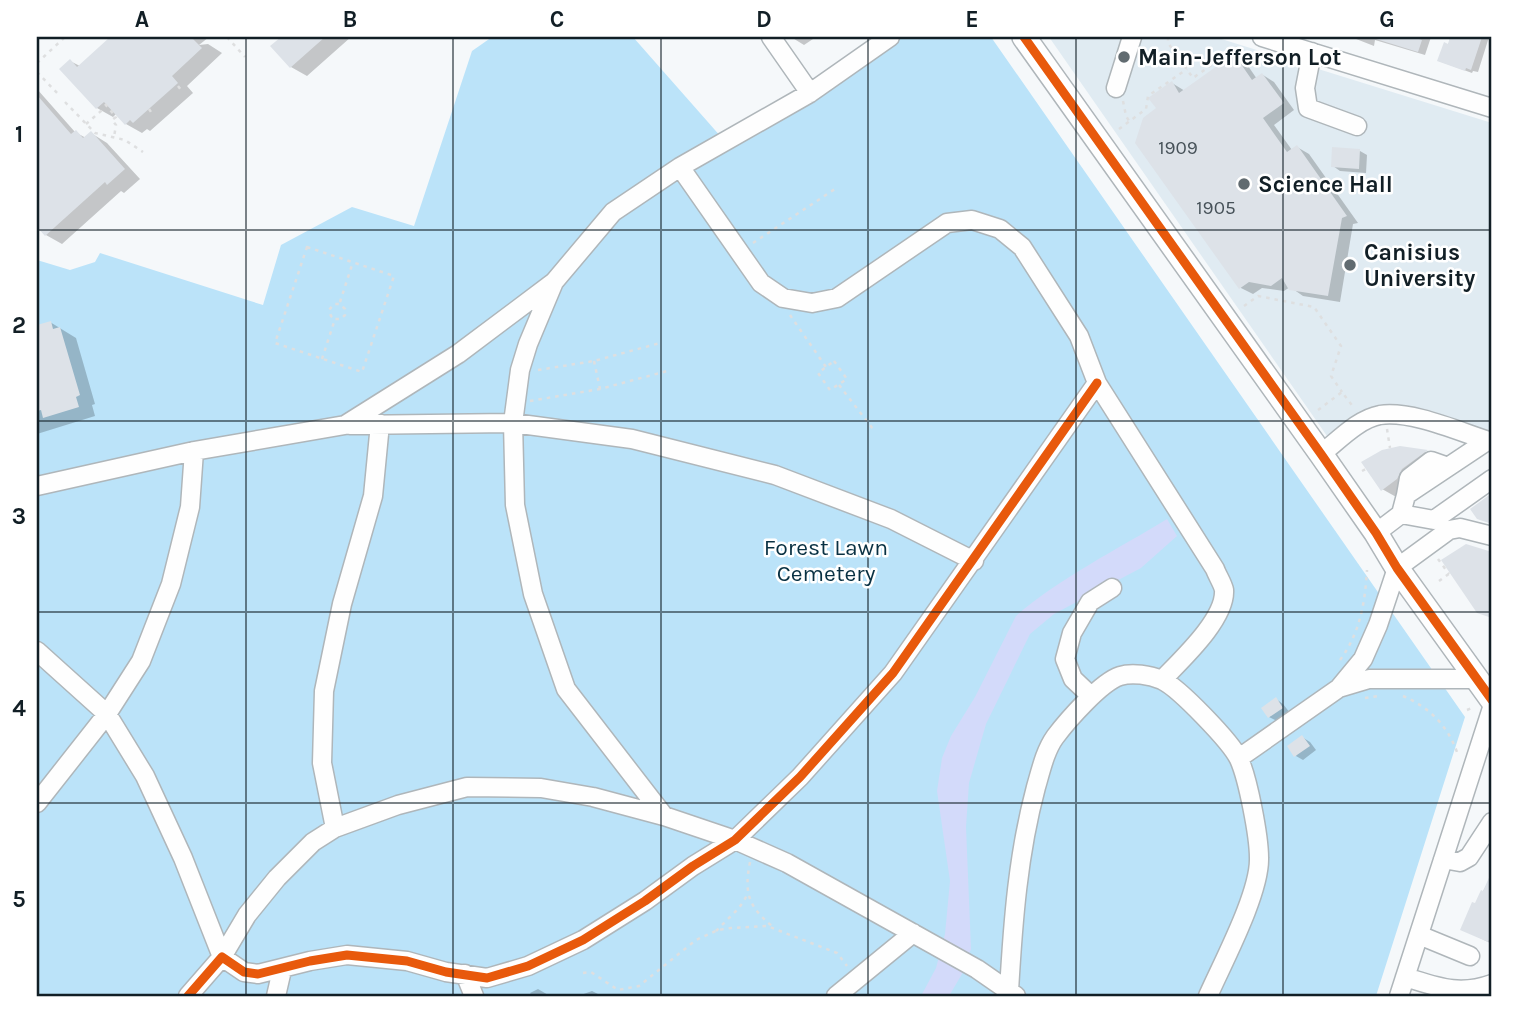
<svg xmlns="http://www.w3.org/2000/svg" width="1529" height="1033" font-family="Karla,sans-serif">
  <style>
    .built { fill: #e0ebf2 }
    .green { fill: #bbe3f9 }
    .water { fill: #d3dafa }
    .shadow { fill: #0003 }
    .building { fill: #dde2e8 }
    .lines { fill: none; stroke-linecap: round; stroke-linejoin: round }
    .minor-casing { stroke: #afb6ba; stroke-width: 21 }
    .major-casing { stroke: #afb6ba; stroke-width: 26 }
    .path { stroke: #dedfe0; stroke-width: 2.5; stroke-dasharray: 3.5 5; stroke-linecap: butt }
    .minor { stroke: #fefefe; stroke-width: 18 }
    .major { stroke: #fefefe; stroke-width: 23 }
    .cycleway-casing { stroke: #fff; stroke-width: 13 }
    .cycleway { stroke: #e8590c; stroke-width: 9 }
    .grid { fill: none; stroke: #121f26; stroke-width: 2; stroke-opacity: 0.55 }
    .poi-dot { fill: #616b70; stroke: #fff; stroke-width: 2.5 }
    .labels { text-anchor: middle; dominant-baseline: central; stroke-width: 5; stroke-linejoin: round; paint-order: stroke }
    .number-label { font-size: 19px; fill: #465158 }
    .poi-label { font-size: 23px; font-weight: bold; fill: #121f26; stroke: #fff; text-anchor: start }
    .park-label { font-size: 23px; fill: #093143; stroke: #fff }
    .neatline { fill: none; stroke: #121f26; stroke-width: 2.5 }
    .grid-label { font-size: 23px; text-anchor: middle; font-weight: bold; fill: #121f26 }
  </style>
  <rect width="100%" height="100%" fill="#f5f8fa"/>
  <path class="built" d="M1049 37H1215L1492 123V436L1396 406 1350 421 1327 436Z"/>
  <path class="green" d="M492 37H633L722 138 879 37H991L1465 717 1376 996H37V260L70 270 95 262 100 253 263 305 281 245 352 207 414 226 472 51Z"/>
  <path class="water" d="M1167 519 1177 536 1141 568 1054 614 1030 634 1010 675 986 724 969 783 966 827 971 949 962 974 949 996H921L936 968 945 934 950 881 937 791 942 758 951 736 975 697 1016 616C1056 580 1120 548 1167 519Z"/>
  <path class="shadow" d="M107 37H209L199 45 208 44 222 53 187 86 193 93 150 131 147 129 142 133 126 124 117 113 113 117 97 108 70 61 80 66 110 39Z
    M282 37H351L307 76 291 67 273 46Z
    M791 37H816L804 45Z
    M1351 37H1431L1425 55 1375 40 1374 46Z
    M1452 37H1489L1478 72 1473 71 1472 73 1439 61Z
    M1234 56 1246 63 1257 79 1263 75 1274 82 1294 110 1274 125 1292 150 1297 147 1309 154 1358 223 1353 224 1340 302 1303 296 1290 287 1284 291 1262 288 1253 294 1241 288 1158 109 1172 83 1185 91Z
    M37 89 75 132 86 138 91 133 107 143 140 179 124 193 121 191 62 244 46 235 37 225Z
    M1360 151 1367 155 1366 173 1340 171 1333 166Z
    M50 322 76 338 95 404 92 405 95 416 37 434V327Z
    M1400 448 1427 452 1442 461 1398 498 1382 489Z
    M1276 699 1283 704 1290 713 1277 721 1269 717Z
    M1302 737 1310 742 1316 750 1303 760 1296 756Z
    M1492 875V944L1462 929Z
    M538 989 550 996H532L530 993Z
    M592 991 602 996H578Z"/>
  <path class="building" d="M110 37H191L202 48 172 76 178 83 133 123 130 120 125 125 104 102 96 109 59 69 70 59 77 67Z
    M281 37H325L290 68 270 46Z
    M1377 37H1413L1422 40 1418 52 1376 39Z
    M1450 37H1482L1471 70 1466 68 1465 71 1437 61 1444 42 1448 44Z
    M1234 54 1252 80 1262 73 1284 103 1263 118 1287 152 1297 145 1347 216 1342 218 1328 296 1289 290 1282 278 1271 286 1249 282 1239 289 1135 143 1143 118 1156 108 1148 98 1172 81 1179 93Z
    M37 95 71 134 76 130 83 138 91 131 125 169 107 185 105 182 45 236 37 227Z
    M1332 147 1360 149 1359 169 1331 167Z
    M51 321 53 329 60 327 80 395 76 397 79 407 43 418 41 410 37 411V325Z
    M1400 446 1428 450 1402 469 1397 479 1381 491 1361 462 1382 450Z
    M1492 493V524L1477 519 1470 509Z
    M1466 544 1492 552V618L1477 613 1441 560Z
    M1276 697 1283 708 1268 718 1261 708Z
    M1302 735 1310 746 1294 757 1287 746Z
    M1492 871V932L1488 942 1460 930 1472 902 1475 903 1481 890 1483 891Z"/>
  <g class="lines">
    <defs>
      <path id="minor" d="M771 37 810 93
        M1262 37 1492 108
        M1312 52 1305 88 1308 108 1357 126
        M1116 88 1132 37
        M680 167 761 283 783 298 812 303 837 298 947 223 972 220 1000 229 1022 247 1079 336 1097 383 1215 569C1217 575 1223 584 1224 590 1226 619 1181 660 1162 680
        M554 282 528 344 520 370 513 423 515 505 533 594 566 689 664 816
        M350 425 513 423 632 439 775 475 891 519 974 561
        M1321 454C1338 441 1358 419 1380 415 1412 410 1462 433 1492 442
        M37 486 194 451 345 425 458 354 554 282 613 212 680 167 810 93 890 37
        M1406 495 1409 478 1431 461 1448 467
        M1401 514 1434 520 1492 479
        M1376 533 1401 514 1406 495 1487 441
        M37 651 107 714 145 776 183 858 222 957
        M1339 688 1363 659 1378 625 1397 568 1449 530 1460 528 1492 536
        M1091 696 1073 679 1065 659 1072 633 1090 602 1112 588
        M1239 758 1339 688 1369 679H1476
        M37 803 107 714 141 661 171 584 190 507 194 451
        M335 828 322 763 324 691 342 604 373 496 380 424
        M1443 859 1460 862 1469 857 1492 822
        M1419 935 1470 956
        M222 957 247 915 277 878 313 842 335 828 398 805 467 787 541 788 593 797 664 816 735 840 787 863 977 969 1016 996
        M465 974 474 996
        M1405 977C1438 987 1459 996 1492 984
        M188 996 222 957 244 972 258 974 310 961 347 955 407 961 446 972 487 978 528 966 583 940 645 901 693 866 735 840 800 777 893 673 1097 383
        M276 996 282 970
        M836 996 913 933
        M1006 996 1009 991C1013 921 1018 854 1036 787 1041 770 1045 751 1055 737 1067 721 1101 682 1120 676 1132 672 1150 675 1162 680 1179 688 1231 742 1239 759 1248 779 1259 836 1259 858 1260 893 1223 962 1208 996
        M1399 996 1492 708"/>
      <path id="major" d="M1024 37 1321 454 1376 533 1397 568 1492 700"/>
    </defs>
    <use href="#minor" class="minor-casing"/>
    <use href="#major" class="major-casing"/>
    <path class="path" d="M227 37 245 57
      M1168 37V43L1193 78 1237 47
      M439 38 440 37
      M37 63 65 37
      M37 72 60 96
      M178 86 181 90
      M1123 101 1126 116 1129 121
      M65 102 95 133 125 140 143 152
      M105 104 116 117 112 120 116 125 114 137
      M149 109 153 115
      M86 124 101 111 103 106
      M1119 129 1146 109 1148 96 1187 69
      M753 243 835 189
      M307 247 394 276 362 372 275 343Z
      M340 302 353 262
      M1244 306 1258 296 1314 307 1341 346 1331 376 1342 392
      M790 315 826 367
      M322 359 335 319H341L345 315V309L340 304H334L329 310 331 316 335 319
      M594 361 600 389
      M834 361 847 379 830 390 818 373Z
      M538 370 594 361 660 343
      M839 385 873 429
      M530 401 600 389 671 370
      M1318 410 1342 392 1354 408
      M1387 429 1390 448
      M1362 471 1366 469
      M1438 559 1449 574
      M1439 581 1450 573
      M1340 660C1360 633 1365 603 1367 570
      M1403 696C1430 708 1447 725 1457 752
      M1365 698 1379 696
      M1467 710 1472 708
      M750 862C744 893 748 906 772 926
      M716 931 739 908 748 894
      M583 973 591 972 618 990 639 986 696 940 718 930 731 928 767 926 837 953 847 966"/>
    <use href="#minor" class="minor"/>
    <use href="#major" class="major"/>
    <defs>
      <path id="cycleway" d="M1024 37 1321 454 1376 533 1397 568 1492 700
        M188 996 222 957 244 972 258 974 310 961 347 955 407 961 446 972 487 978 528 966 583 940 645 901 693 866 735 840 800 777 893 673 1097 383"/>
    </defs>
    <use href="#cycleway" class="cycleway-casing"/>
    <use href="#cycleway" class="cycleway"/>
  </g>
  <path class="grid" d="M246 37V996M453 37V996M661 37V996M868 37V996M1076 37V996M1283 37V996M37 230H1492M37 421H1492M37 612H1492M37 803H1492"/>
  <g class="poi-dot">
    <circle cx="1124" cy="57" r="7"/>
    <circle cx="1244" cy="184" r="7"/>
    <circle cx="1350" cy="265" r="7"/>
  </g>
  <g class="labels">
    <g class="number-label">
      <text x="1178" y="148">1909</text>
      <text x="1216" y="208">1905</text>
    </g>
    <g class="poi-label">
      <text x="1138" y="57">Main-Jefferson Lot</text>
      <text x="1258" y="184">Science Hall</text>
      <text x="1364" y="252">Canisius<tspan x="1364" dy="26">University</tspan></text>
    </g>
    <g class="park-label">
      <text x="826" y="547">Forest Lawn<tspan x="826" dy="26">Cemetery</tspan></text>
    </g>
  </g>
  <rect width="1529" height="1033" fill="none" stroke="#ffffff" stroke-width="77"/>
  <rect x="38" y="38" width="1452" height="957" class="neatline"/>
  <g class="grid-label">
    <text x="142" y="27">A</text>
    <text x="350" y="27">B</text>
    <text x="557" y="27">C</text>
    <text x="764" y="27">D</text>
    <text x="972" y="27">E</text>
    <text x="1179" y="27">F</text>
    <text x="1387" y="27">G</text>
    <text x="19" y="142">1</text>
    <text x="19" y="333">2</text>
    <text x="19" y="524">3</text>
    <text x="19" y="716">4</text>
    <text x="19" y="907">5</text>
  </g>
</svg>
